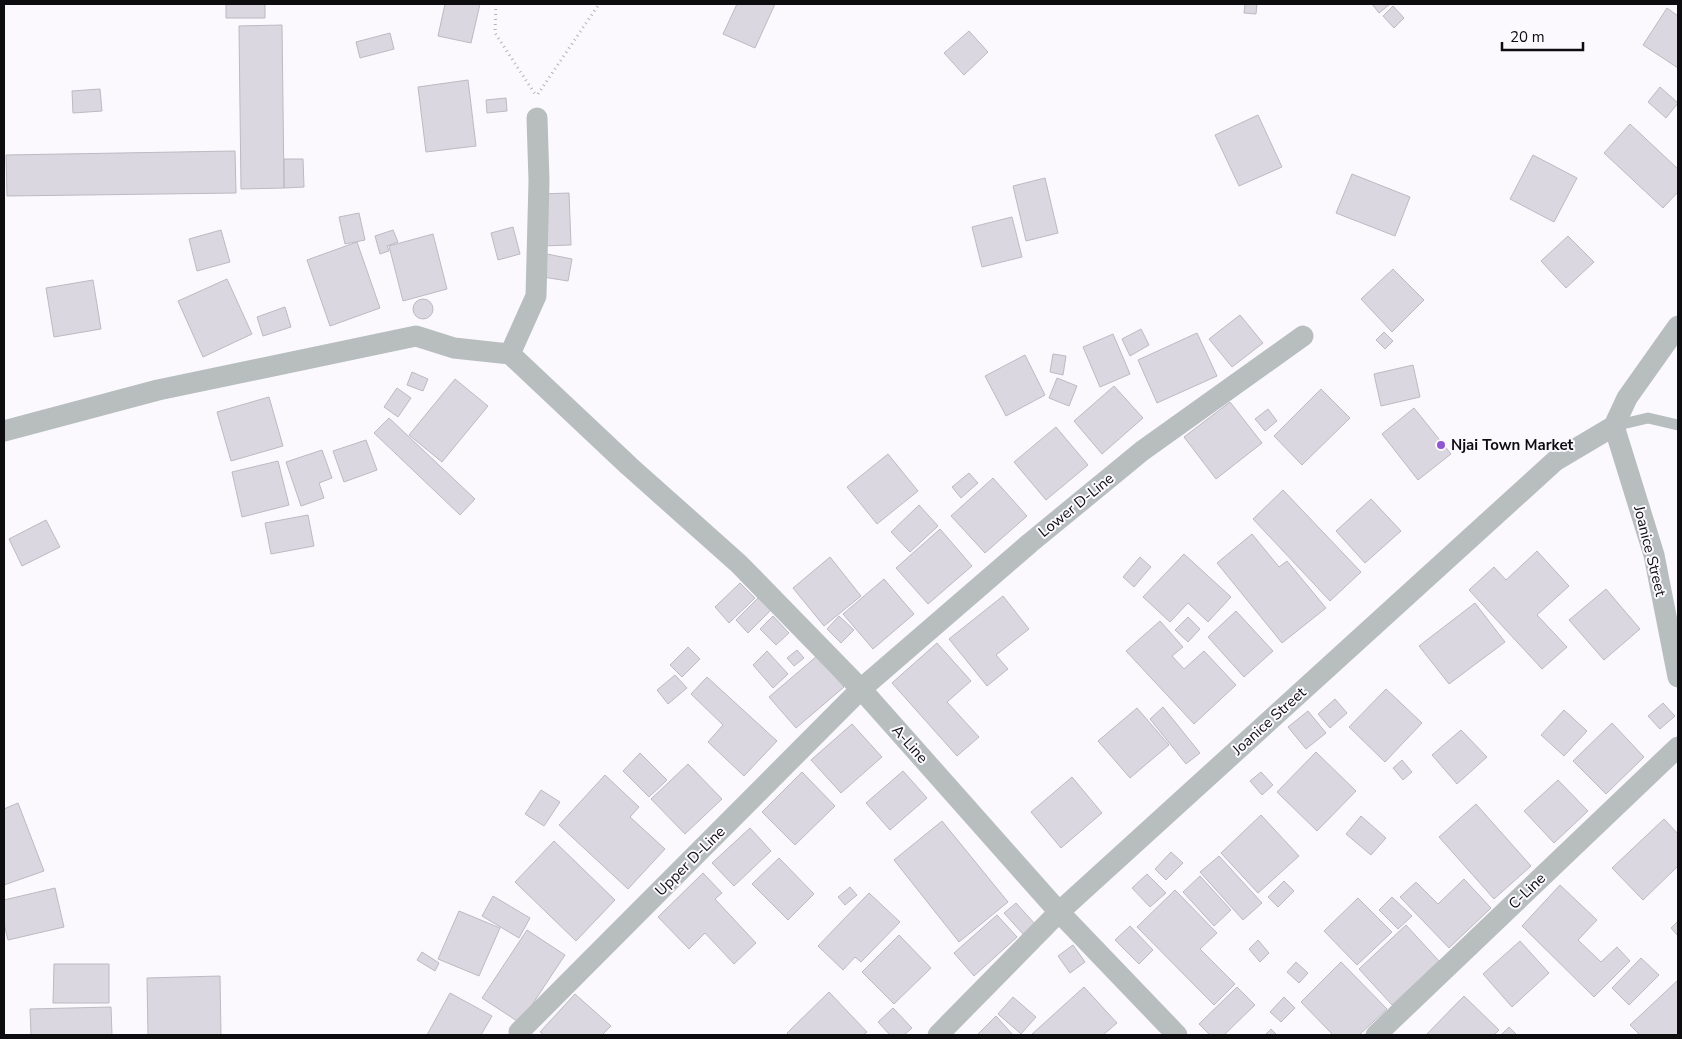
<svg xmlns="http://www.w3.org/2000/svg" width="1682" height="1039" font-family="'Nunito Sans',sans-serif">
  <style>
    .building { fill: #dad7e0; stroke: #bcbac2 }
    .lines { fill: none; stroke-linecap: round; stroke-linejoin: round }
    .path { stroke: #b3b2b6; stroke-width: 3; stroke-dasharray: 1 4; stroke-linecap: butt }
    .lane { stroke: #b8bebd; stroke-width: 11 }
    .street { stroke: #b8bebd; stroke-width: 21 }
    .poi-dot { fill: #8f58d0; stroke: #fbf9fe; stroke-width: 2 }
    .labels { text-anchor: middle; dominant-baseline: central; stroke-width: 4; stroke-linejoin: round; paint-order: stroke }
    .poi-label { font-size: 15px; font-weight: bold; fill: #0d0c0f; stroke: #fbf9fe; text-anchor: start }
    .street-label { font-size: 15px; fill: #0d0c0f; stroke: #fbf9fe }
  </style>
  <rect width="100%" height="100%" fill="#fbf9fe"/>
  <path class="building" d="M226 4H265V18H226Z
    M445 4H480L471 43 438 36Z
    M737 4H775L755 48 723 34Z
    M1245 4H1257L1256 14 1244 13Z
    M1372 4H1390L1379 13Z
    M1393 6 1404 18 1394 28 1383 16Z
    M1667 8 1678 16V68L1643 45Z
    M282 25 284 188 241 189 239 26Z
    M969 31 988 52 964 75 944 53Z
    M390 33 394 49 360 58 356 42Z
    M468 80 476 146 426 152 418 87Z
    M1660 87 1678 103 1666 118 1648 102Z
    M100 89 102 111 73 113 72 91Z
    M506 98 507 111 487 113 486 100Z
    M1258 115 1282 167 1239 186 1215 135Z
    M1630 124 1678 169V192L1663 208 1604 153Z
    M235 151 236 193 7 196 6 155Z
    M1533 155 1577 178 1554 222 1510 199Z
    M284 159H303L304 187 284 188Z
    M1352 174 1410 197 1395 236 1336 213Z
    M1045 178 1058 233 1026 241 1013 186Z
    M569 193 571 245 541 246 540 194Z
    M359 213 365 240 345 244 339 217Z
    M1012 217 1022 257 982 267 972 227Z
    M513 227 520 254 498 260 491 233Z
    M221 230 230 262 197 271 189 239Z
    M393 230 398 242 387 246 389 251 380 254 375 236Z
    M433 234 447 289 403 301 389 246Z
    M1568 236 1594 262 1566 288 1541 261Z
    M357 242 380 308 330 326 307 260Z
    M547 254 572 259 568 281 543 277Z
    M1393 269 1424 300 1392 332 1361 299Z
    M227 279 252 334 203 357 178 301Z
    M93 280 101 329 54 337 46 288Z
    M413 309a10 10 0 1 1 20 0a10 10 0 1 1-20 0Z
    M285 307 291 327 263 336 257 317Z
    M1240 315 1263 343 1232 367 1209 339Z
    M1141 329 1149 345 1130 356 1122 339Z
    M1384 332 1393 341 1385 349 1376 340Z
    M1197 333 1217 376 1157 403 1138 360Z
    M1113 334 1130 374 1100 387 1083 347Z
    M1053 354 1066 356 1063 375 1050 372Z
    M1025 355 1045 395 1006 416 985 376Z
    M1413 365 1420 397 1381 406 1374 374Z
    M412 372 428 379 423 391 407 385Z
    M1057 378 1077 386 1069 406 1049 398Z
    M455 379 488 406 442 462 409 435Z
    M1114 386 1143 418 1102 454 1074 421Z
    M397 388 411 398 398 417 384 407Z
    M1321 389 1350 418 1302 465 1274 436Z
    M269 397 283 446 231 461 217 412Z
    M1230 402 1262 443 1216 479 1184 437Z
    M1414 408 1451 454 1418 480 1382 434Z
    M1268 409 1277 421 1265 431 1255 419Z
    M389 418 475 499 460 515 374 433Z
    M1056 427 1088 465 1046 500 1014 462Z
    M366 440 377 470 344 482 333 451Z
    M322 450 332 478 319 483 324 498 301 506 286 462Z
    M888 454 918 491 877 524 847 487Z
    M278 461 289 505 242 517 232 472Z
    M969 473 978 483 961 498 952 487Z
    M993 478 1027 516 985 553 951 516Z
    M1283 490 1361 572 1330 601 1253 519Z
    M1371 499 1401 531 1365 563 1336 531Z
    M919 505 938 526 910 552 891 532Z
    M308 515 314 546 271 554 265 523Z
    M46 520 60 547 22 566 9 539Z
    M940 529 972 566 928 604 896 568Z
    M1252 534 1279 567 1287 561 1326 608 1282 643 1217 563Z
    M1537 551 1569 586 1537 615 1567 647 1542 669 1469 590 1494 567 1506 580Z
    M1184 554 1231 597 1208 622 1188 603 1170 622 1143 597Z
    M830 557 861 596 824 626 793 588Z
    M1140 557 1151 567 1134 587 1123 577Z
    M884 579 914 614 873 649 843 614Z
    M740 583 755 598 729 623 715 607Z
    M1606 589 1640 629 1604 660 1569 620Z
    M1003 596 1029 629 996 655 1008 669 987 686 949 639Z
    M759 597 771 610 748 633 736 620Z
    M1475 603 1505 642 1449 684 1419 646Z
    M1236 611 1273 651 1244 677 1208 637Z
    M773 616 789 633 776 645 760 629Z
    M839 616 854 630 841 643 827 629Z
    M1188 617 1200 629 1188 642 1175 630Z
    M1160 621 1183 647 1172 656 1184 669 1204 651 1236 685 1194 724 1126 651Z
    M937 643 971 681 947 702 979 737 957 756 892 683Z
    M688 647 700 659 682 677 670 665Z
    M797 650 804 658 794 666 787 658Z
    M767 651 788 674 773 688 753 665Z
    M817 656 844 687 796 728 769 697Z
    M675 675 687 688 668 704 657 690Z
    M707 677 777 741 744 776 708 742 723 725 691 694Z
    M1386 689 1422 723 1385 762 1349 727Z
    M1335 699 1347 713 1330 728 1318 714Z
    M1663 703 1675 716 1660 729 1648 716Z
    M1163 707 1200 753 1186 764 1150 719Z
    M1137 708 1169 745 1130 778 1098 741Z
    M1564 710 1587 731 1564 756 1541 735Z
    M1308 711 1326 733 1306 749 1288 727Z
    M1612 723 1644 757 1606 794 1573 761Z
    M852 724 882 757 841 793 811 760Z
    M1461 730 1487 757 1457 784 1432 755Z
    M1316 752 1356 791 1317 831 1277 792Z
    M640 753 667 780 649 797 623 771Z
    M1402 760 1412 772 1403 780 1393 768Z
    M688 764 722 799 685 834 651 799Z
    M903 771 927 798 890 830 866 803Z
    M802 772 835 806 795 845 762 812Z
    M1261 772 1273 785 1262 795 1250 781Z
    M605 775 639 807 630 817 665 849 628 889 559 825Z
    M1072 777 1102 813 1061 848 1031 812Z
    M1558 780 1588 811 1554 843 1524 811Z
    M541 790 560 802 544 826 525 814Z
    M18 803 44 871 4 885V809Z
    M1476 804 1531 866 1494 899 1439 837Z
    M1261 815 1299 856 1258 893 1221 853Z
    M1361 816 1386 838 1371 855 1346 834Z
    M1664 819 1678 834V866L1643 900 1612 868Z
    M942 821 1008 902 959 942 894 860Z
    M750 828 771 851 734 886 712 863Z
    M554 841 615 900 576 941 515 882Z
    M1171 852 1183 863 1166 880 1155 869Z
    M1219 856 1262 903 1243 920 1200 872Z
    M779 858 814 894 788 920 752 884Z
    M703 873 722 893 715 899 756 943 734 964 705 933 689 949 658 917Z
    M1147 874 1166 893 1150 907 1132 888Z
    M1200 876 1231 910 1214 926 1183 892Z
    M1464 879 1491 908 1449 948 1400 897 1416 882 1438 904Z
    M1284 881 1294 891 1278 907 1268 897Z
    M1560 885 1597 920 1578 940 1601 962 1617 947 1630 961 1594 997 1522 926Z
    M850 887 857 895 845 905 838 897Z
    M55 888 64 927 8 940 4 924V900Z
    M1175 890 1217 933 1200 949 1235 984 1214 1005 1137 927Z
    M869 893 900 922 861 962 855 957 843 970 818 946Z
    M493 896 530 918 519 938 482 916Z
    M1392 897 1412 916 1398 929 1379 910Z
    M1358 898 1392 932 1357 965 1324 931Z
    M1016 903 1035 924 1023 934 1004 913Z
    M459 911 500 928 479 976 438 959Z
    M997 915 1017 937 974 976 954 953Z
    M1678 921V936L1671 928Z
    M1406 925 1439 961 1392 1005 1359 969Z
    M1130 926 1153 950 1139 964 1115 940Z
    M527 930 565 955 520 1023 482 998Z
    M899 935 931 968 894 1004 862 972Z
    M1258 940 1269 953 1260 962 1249 949Z
    M1520 941 1549 973 1512 1007 1483 974Z
    M1073 945 1085 962 1070 973 1058 956Z
    M422 952 439 963 435 971 417 960Z
    M1641 958 1659 975 1629 1005 1612 988Z
    M1296 962 1308 973 1299 983 1287 972Z
    M1341 962 1387 1009 1359 1035H1333L1301 1002Z
    M54 964H109V1003H53Z
    M220 976 221 1035H148L147 978Z
    M1678 980V1035H1640L1630 1025Z
    M1084 987 1117 1023 1103 1035H1031Z
    M1237 987 1255 1005 1224 1035H1210L1199 1024Z
    M829 992 867 1032 863 1035H789L787 1033Z
    M450 993 492 1016 481 1035H427Z
    M575 994 611 1026 602 1035H544L540 1032Z
    M1464 996 1499 1030 1494 1035H1426Z
    M1013 997 1036 1017 1021 1034 998 1014Z
    M1284 997 1295 1008 1281 1022 1270 1012Z
    M111 1007 112 1035H31L30 1009Z
    M893 1008 912 1028 904 1035H890L878 1022Z
    M996 1016 1013 1035H979L978 1034Z
    M1509 1027 1517 1035H1501Z
    M1271 1029 1277 1035H1265Z"/>
  <g class="lines">
    <path class="path" d="M496 4 495 33 535 94
      M538 94 599 4"/>
    <path class="lane" d="M1614 426 1648 418 1678 425"/>
    <path class="street" d="M510 354 536 296 539 181 537 118
      M1614 426 1654 555 1678 677
      M4 431 158 390 416 336 454 348 510 354 629 466 739 564 861 689 1059 912 1177 1035
      M519 1032 861 689 1030 543 1142 451 1303 336
      M938 1035 1059 912 1555 461 1614 426 1627 398 1678 326
      M1376 1035 1678 747"/>
  </g>
  <circle class="poi-dot" cx="1441" cy="445" r="5"/>
  <g class="labels">
    <g class="poi-label">
      <text x="1451" y="445">Njai Town Market</text>
    </g>
    <g class="street-label">
      <text transform="translate(1076 505) rotate(-39)">Lower D-Line</text>
      <text transform="translate(1650 551) rotate(76)">Joanice Street</text>
      <text transform="translate(1269 721) rotate(-42)">Joanice Street</text>
      <text transform="translate(910 744) rotate(48)">A-Line</text>
      <text transform="translate(690 861) rotate(-45)">Upper D-Line</text>
      <text transform="translate(1527 891) rotate(-44)">C-Line</text>
    </g>
  </g>
  <rect width="1682" height="1039" fill="none" stroke="#0d0c0f" stroke-width="10"/>
  <path d="M1502 42v8h81v-8" fill="none" stroke="#0d0c0f" stroke-width="2.5"/>
  <text x="1510" y="42" font-size="15" fill="#0d0c0f" stroke="#fbf9fe" stroke-width="4" paint-order="stroke">20 m</text>
</svg>
